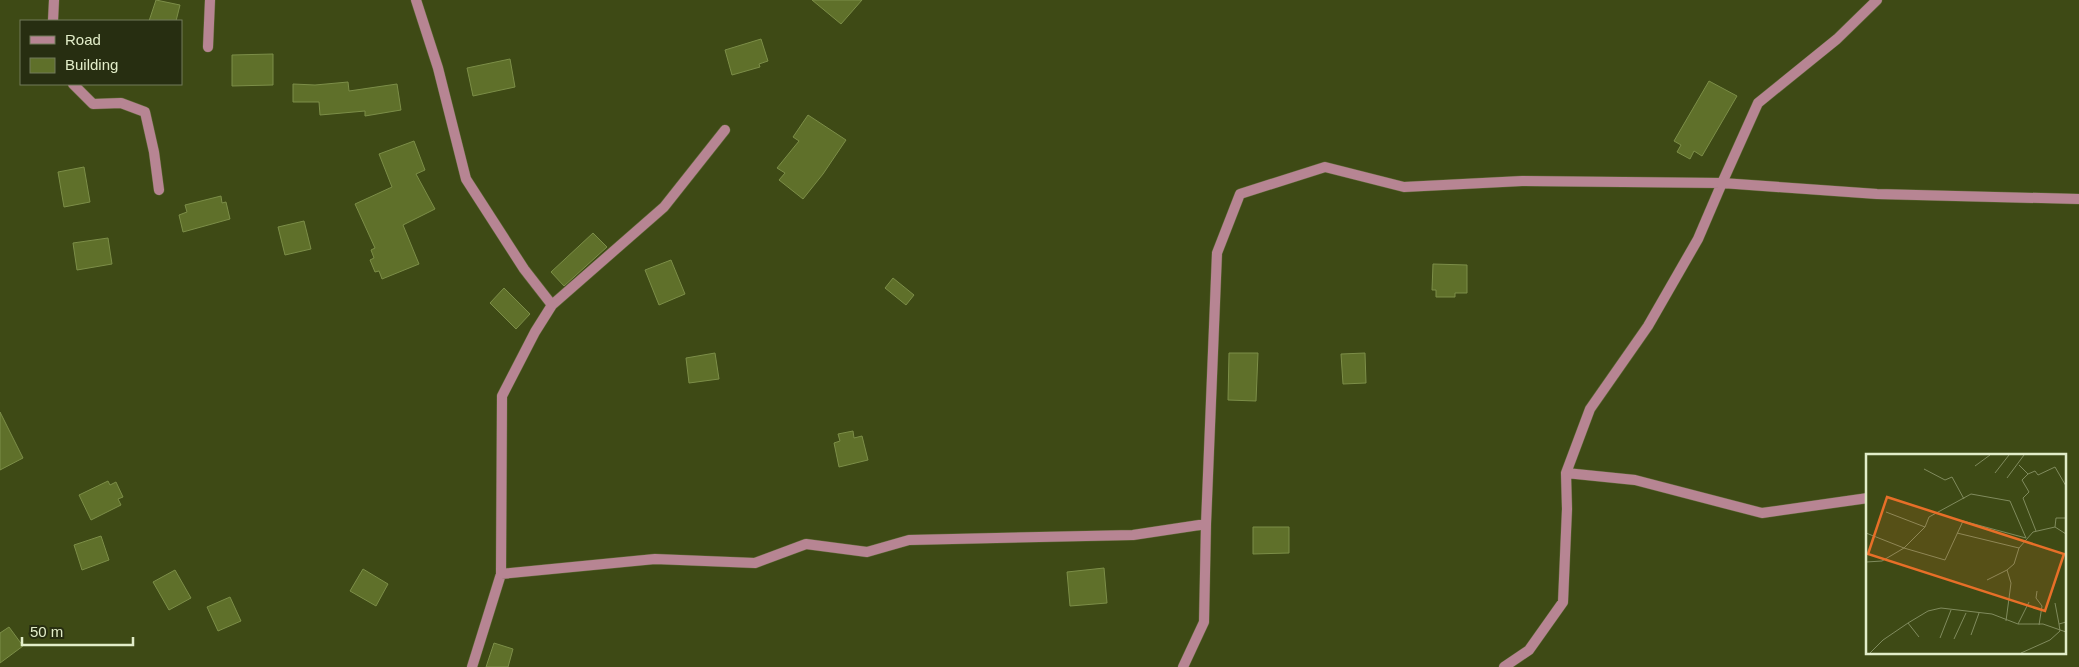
<svg xmlns="http://www.w3.org/2000/svg" width="2079" height="667" font-family="Arial,sans-serif">
  <style>
    .building { fill: #5f702a; stroke: #7c8e48 }
    .lines { fill: none; stroke-linecap: round; stroke-linejoin: round }
    .minor-casing { stroke: #5c6735; stroke-width: 11 }
    .minor { stroke: #b78593; stroke-width: 10 }
    .inset-road { fill: none; stroke: #808b5d; stroke-width: 1 }
    .view { fill: #e76f28; fill-opacity: 0.15; stroke: #e76f28; stroke-width: 2.5 }
    .inset-edge { fill: none; stroke: #e2edc9; stroke-width: 2.5 }
  </style>
  <rect width="100%" height="100%" fill="#3e4a15"/>
  <path class="building" d="M156 0 180 5 176 21H149Z
    M812 0H862L841 24Z
    M761 39 768 61 759 64 760 67 732 75 725 50Z
    M273 54V85L232 86V55Z
    M510 59 515 87 473 96 467 68Z
    M1709 81 1737 96 1702 156 1694 151 1690 159 1677 152 1681 145 1674 141Z
    M348 82 349 91 397 84 401 110 365 116V111L320 115 319 102H293V84L315 85Z
    M808 115 846 140 823 174 803 199 779 180 785 173 777 168 799 141 793 137Z
    M414 141 425 170 416 174 435 209 403 225 419 264 382 279 379 271 375 272 370 260 374 258 371 250 375 248 355 204 392 187 379 154Z
    M84 167 90 202 64 207 58 172Z
    M221 196 222 203 226 202 230 219 183 232 179 215 187 212 185 205Z
    M304 221 311 249 285 255 278 227Z
    M593 233 607 247 564 286 551 272Z
    M108 238 112 264 77 270 73 243Z
    M671 260 685 294 659 305 645 270Z
    M1433 264 1467 265V293H1455V297H1436V290H1432Z
    M893 278 914 295 906 305 885 288Z
    M504 288 530 314 516 329 490 303Z
    M715 353 719 379 689 383 686 358Z
    M1229 353H1258L1256 401 1228 400Z
    M1365 353 1366 383 1343 384 1341 354Z
    M0 412 23 458 0 470Z
    M853 431 854 438 862 436 868 460 839 467 834 443 840 441 838 434Z
    M108 481 110 485 116 482 123 497 118 499 121 505 91 520 79 495Z
    M1253 527H1289V553L1253 554Z
    M101 536 109 560 82 570 74 545Z
    M1104 568 1107 603 1070 606 1067 572Z
    M363 569 388 584 376 606 350 591Z
    M175 570 191 598 169 610 153 582Z
    M230 597 241 621 218 631 207 607Z
    M9 627 23 646 0 663V633Z
    M494 643 513 649 508 667H486Z"/>
  <g class="lines">
    <defs>
      <path id="minor" d="M416 0 438 68 466 179 524 269 552 305 535 332 502 396 501 574 472 667
        M1877 0 1837 39 1758 103 1722 183 1877 194 2079 199
        M53 21 54 0
        M208 47 210 0
        M73 84 93 104 121 103 145 112 154 152 159 190
        M552 305 664 207 725 130
        M1566 473 1635 480 1762 513 1868 498
        M501 574 655 559 755 563 806 544 867 552 909 540 1133 535 1206 524
        M1183 667 1204 622 1206 524 1217 253 1240 194 1325 167 1404 187 1522 181 1722 183 1698 239 1648 326 1590 409 1566 473 1567 509 1563 602 1529 650 1504 667"/>
    </defs>
    <use href="#minor" class="minor-casing"/>
    <use href="#minor" class="minor"/>
  </g>
  <g transform="translate(1866 454)">
    <rect width="200" height="200" fill="#3e4a15"/>
    <path class="inset-road" d="M153 11 162 20 169 17 172 21 189 13 200 32M109 12 124 1M58 15 79 26 86 23 98 45M129 19 143 1M162 20 156 26 163 38 157 44 170 77M141 24 158 1M105 40 144 47 160 84 97 67 79 106 38 94 59 73 63 63ZM20 58 59 73M189 73 190 64H200M0 79 38 94 16 107 0 108M91 79 153 94M121 126 141 116M171 137 170 144 176 152 173 171M189 149 193 170M140 167 145 129 141 116 148 110 153 94 167 78 189 73 200 80M42 169 53 183M152 170 163 148M105 181 113 159M74 184 85 156M88 185 100 159M4 199 17 186 42 169 62 157 75 154 126 160 152 170H177L200 178M155 199 184 186 194 177 193 170 200 168"/>
    <path class="view" d="M21 43 198 100 179 157 2 100Z"/>
    <rect width="200" height="200" class="inset-edge"/>
  </g>
  <rect x="20" y="20" width="162" height="65" fill="#272e11" stroke="#727a5b"/>
  <rect x="30" y="36" width="25" height="8" fill="#b78593" stroke="#727a5b"/>
  <text x="65" y="45" font-size="15" fill="#e2edc9">Road</text>
  <rect x="30" y="58" width="25" height="15" fill="#5f702a" stroke="#727a5b"/>
  <text x="65" y="70" font-size="15" fill="#e2edc9">Building</text>
  <path d="M22 637v8h111v-8" fill="none" stroke="#e2edc9" stroke-width="2.5"/>
  <text x="30" y="637" font-size="15" fill="#e2edc9" stroke="#272e11" stroke-width="4" paint-order="stroke">50 m</text>
</svg>
